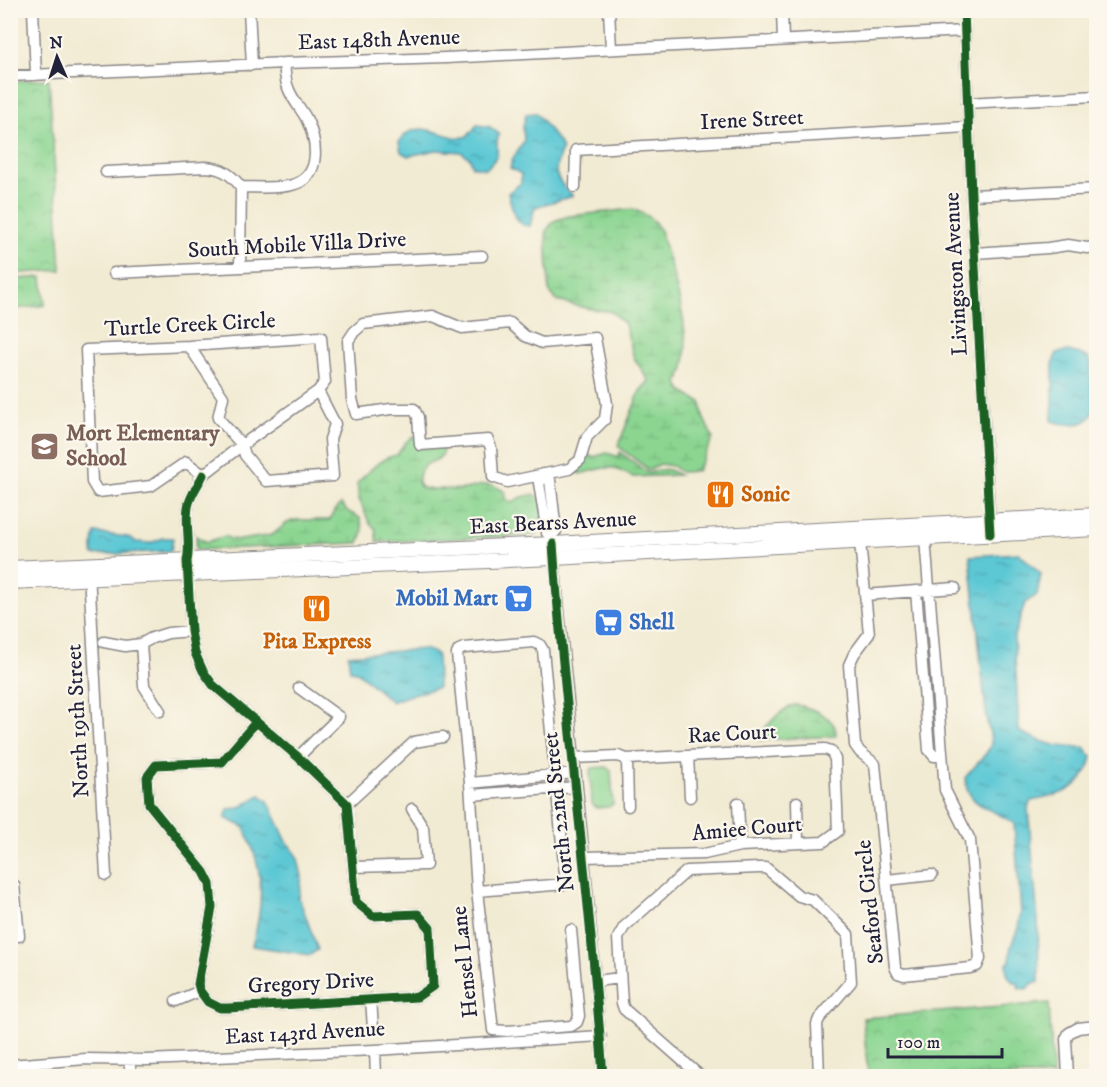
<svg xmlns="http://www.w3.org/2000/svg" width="1107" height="1087" font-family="'IM FELL DW Pica',serif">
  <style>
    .grass { fill: #8bd591; stroke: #567c66; stroke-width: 1.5 }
    .wetland { fill: url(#wetland-marsh); stroke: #567c66; stroke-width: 1.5 }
    .park { fill: url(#park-crowns); stroke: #567c66; stroke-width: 1.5 }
    .water { fill: url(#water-ripples); stroke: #3f7588; stroke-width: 1.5 }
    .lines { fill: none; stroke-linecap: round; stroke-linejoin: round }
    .minor-casing { stroke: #8a8687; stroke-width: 13 }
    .major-casing { stroke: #8a8687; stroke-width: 16 }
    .minor { stroke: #fff; stroke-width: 10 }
    .major { stroke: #fff; stroke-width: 14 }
    .cycleway-casing { stroke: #fbf7ec; stroke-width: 13 }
    .cycleway { stroke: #1b5e20; stroke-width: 9 }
    .labels { text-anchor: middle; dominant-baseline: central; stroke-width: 4.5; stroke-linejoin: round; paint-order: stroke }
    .street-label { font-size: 22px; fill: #22223b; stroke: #fbf7ec }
    .education-label { font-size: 22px; font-weight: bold; fill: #785e54; stroke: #fbf7ec; text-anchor: start }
    .food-label { font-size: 22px; font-weight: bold; fill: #c56008; stroke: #fbf7ec; text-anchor: start }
    .shop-label { font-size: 22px; font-weight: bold; fill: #366cbe; stroke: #fbf7ec; text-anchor: end }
  </style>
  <defs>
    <pattern id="wetland-marsh" width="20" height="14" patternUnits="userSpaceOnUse" patternTransform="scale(1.5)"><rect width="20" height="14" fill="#8bd591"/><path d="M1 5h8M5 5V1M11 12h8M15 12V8" fill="none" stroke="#78b77e"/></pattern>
    <pattern id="park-crowns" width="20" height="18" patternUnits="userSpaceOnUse" patternTransform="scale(1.5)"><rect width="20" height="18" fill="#8bd591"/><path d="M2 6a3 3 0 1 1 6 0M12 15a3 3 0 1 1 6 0" fill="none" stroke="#78b77e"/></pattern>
    <pattern id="water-ripples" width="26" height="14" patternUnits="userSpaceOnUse" patternTransform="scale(1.5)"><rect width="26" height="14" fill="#5cc8d4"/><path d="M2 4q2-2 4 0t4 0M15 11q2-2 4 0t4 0" fill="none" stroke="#4ca2ad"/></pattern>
  </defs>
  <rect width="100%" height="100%" fill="#fbf7ec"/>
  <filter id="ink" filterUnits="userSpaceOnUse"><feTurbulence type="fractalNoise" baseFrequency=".0167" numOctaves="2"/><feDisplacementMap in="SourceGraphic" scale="12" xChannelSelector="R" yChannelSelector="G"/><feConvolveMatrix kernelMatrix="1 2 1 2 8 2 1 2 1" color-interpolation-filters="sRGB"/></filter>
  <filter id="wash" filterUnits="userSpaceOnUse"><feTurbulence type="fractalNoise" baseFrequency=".008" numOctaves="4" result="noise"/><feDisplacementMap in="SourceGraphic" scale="24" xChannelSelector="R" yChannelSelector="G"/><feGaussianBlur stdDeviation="1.35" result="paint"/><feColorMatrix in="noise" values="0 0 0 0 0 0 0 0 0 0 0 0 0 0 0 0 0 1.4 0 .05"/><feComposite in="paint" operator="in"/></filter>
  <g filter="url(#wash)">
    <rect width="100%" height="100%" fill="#f2ebd3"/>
    <path class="grass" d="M606 767 611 771 613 804 609 807 596 808 592 804 590 771 592 768Z"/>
    <path class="wetland" d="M633 209C644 214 652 217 658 227 663 235 664 246 667 254 676 283 697 355 678 382 680 393 691 397 701 402L703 417 713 438 697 471 681 472 672 466 660 464 649 470 618 446 640 391 649 381 634 358 625 324 612 312 591 309 557 301 549 291 546 231 554 221 569 216Z
      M414 436C425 437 435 441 443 449 441 469 420 453 418 484L422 488C429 489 458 490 465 489 482 486 488 480 505 492V498L512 503 519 498 534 494 541 499 545 516C536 521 537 526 538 535L377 542 375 528 369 522 359 499 357 483C369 472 380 457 397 455L406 442Z
      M620 452 648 473C662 469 667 467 679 475L633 477 614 468H604L580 474 576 468 584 453 593 457 607 453 619 457Z
      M341 504 347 511 360 518 363 531 359 543 196 550V536L207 542 225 536 230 539 241 540 272 535 287 523 295 520H330L334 511Z
      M794 705C805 705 830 715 835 727 836 730 836 733 836 736L758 740C764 727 780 710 794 705Z"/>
    <path class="park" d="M49 79 61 270 11 274 10 81Z
      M42 277 45 305 16 309 17 279Z
      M1049 1003 1053 1076H868L863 1018Z"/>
    <path class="water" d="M536 113 559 142 562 150C551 175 556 178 573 196L535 207 530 226 523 225 515 217 508 193 521 183V174L510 168 513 158 524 141 523 127 526 114Z
      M477 125 490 127 499 134C492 154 506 149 486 169L472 166 470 158 461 152 436 150 408 156 401 152 399 142C418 112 450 145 467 136 471 134 474 128 477 125Z
      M1068 351 1080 354 1090 359C1092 366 1090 371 1091 378 1091 389 1095 400 1093 411 1089 428 1064 425 1052 421 1052 408 1054 395 1053 382 1053 370 1051 364 1057 353Z
      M95 533 128 537 136 542 150 543 163 538H173L171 551 93 555V542Z
      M1019 553 1041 574 1037 595 1025 603 1014 636 1019 731C1042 743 1058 748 1084 747L1092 757C1085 789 1060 796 1031 801L1028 808 1038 921 1039 982 1033 983 1027 989 1019 988 1018 983 1012 981 1007 974V963L1010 962C1008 942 1018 936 1019 922 1020 918 1019 915 1021 912L1014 824C995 808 967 809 965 778 971 769 991 752 991 743 991 737 989 729 987 723L970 556Z
      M424 649 437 654 438 688 413 694 392 702 356 671 350 670 348 655Z
      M260 795 268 801 287 842 297 855 302 876 299 898 318 950 310 955 252 946C265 901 264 869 244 827L225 818 228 809 239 808Z"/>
  </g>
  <g filter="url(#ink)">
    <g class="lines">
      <defs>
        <path id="minor" d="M33 10 36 75
          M249 10 252 65
          M609 10 611 49
          M782 10 783 40
          M964 10 971 195 990 528
          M10 76 284 63 446 58 965 31
          M967 103 1096 96
          M106 172 206 167C222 168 231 174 241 187 257 187 276 189 292 185 323 177 317 140 306 118 301 109 293 100 289 90 285 82 285 72 284 63
          M575 187 576 150 968 127
          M971 195 1096 189
          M975 253 1048 248 1068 245 1087 248 1096 247
          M240 266 241 187
          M114 273 482 256
          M433 316 462 328 510 323 525 336 542 343 595 338 607 404 605 419 587 437 580 460 569 469 507 482 493 477 491 448 488 440 420 445 418 417 414 409H391L356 414 352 399 348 341 354 332 363 324Z
          M189 346 223 397 218 418 242 445 245 455 266 481 333 476 330 439 335 424 318 391
          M543 474 544 477 550 480 556 531 552 534 554 558C570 731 591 903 603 1076
          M203 475C198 486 190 495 188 507 185 525 191 543 187 561L191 631 195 653 203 671 213 685 298 757 347 804 356 902 373 916 418 914 430 928 433 986 417 997 228 1008H220L208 1002 200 991 198 984 212 907 210 884 204 872 149 804 147 777 156 765 222 762 256 722
          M544 477 539 483 547 533 552 534
          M199 478 203 475 242 445 318 391 325 382 321 337 189 346 86 350 92 482 98 492 151 486 186 462 203 475
          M860 542 869 634 854 654 849 665 855 745 860 752 875 764 895 967 898 973 904 975 970 968 977 966 980 959 970 840 945 790 925 538
          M89 573 106 875
          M916 591 929 750 934 756 942 755
          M865 595 955 588
          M104 642 125 646 141 644 152 638 168 633 191 631
          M141 644 144 686 160 711
          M688 756 690 797
          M298 757 339 717 299 688
          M573 758 618 756 627 759 825 749 831 751 835 759 838 831 823 842 740 846 704 854 584 857
          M627 759 628 806
          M470 783 575 773
          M471 795 576 787
          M797 802 798 843
          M738 803 740 846
          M347 804 414 742 443 737
          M353 867 426 865 423 827 412 809
          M887 880 932 875
          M14 885 19 936
          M477 891 566 884 543 650 540 645 534 642 464 648 459 650 457 654 470 783 477 891 493 1030 507 1031 571 1026 577 1022 579 1016 571 930
          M596 981 620 978
          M371 999 373 1028
          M176 1001 200 991
          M375 1050 376 1076
          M129 1059 131 1076
          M10 1065 86 1059 147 1060 375 1050 601 1036
          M700 1076 624 1009 622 1003 618 938 624 927 687 871 759 868H766L799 896 813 900 848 934 851 982 819 1019 817 1024 819 1076
          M1068 1076 1066 1039 1069 1033 1078 1028 1096 1026"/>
        <path id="major" d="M10 568 553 544 1096 515
          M10 582 554 558 1096 529"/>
      </defs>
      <use href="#minor" class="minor-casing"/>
      <use href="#major" class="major-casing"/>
      <use href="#minor" class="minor"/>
      <use href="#major" class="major"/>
      <defs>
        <path id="cycleway" d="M964 10 971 195 990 534
          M203 475C198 486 190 495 188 507 185 525 191 543 187 561L191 631 195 653 203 671 213 685 298 757 347 804 356 902 373 916 418 914 430 928 433 986 417 997 228 1008H220L208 1002 200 991 198 984 212 907 210 884 204 872 149 804 147 777 156 765 222 762 256 722
          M553 544C565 722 591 899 603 1076"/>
      </defs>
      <use href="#cycleway" class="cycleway-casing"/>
      <use href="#cycleway" class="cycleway"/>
    </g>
  </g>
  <defs>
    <symbol id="school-square" viewBox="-11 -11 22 22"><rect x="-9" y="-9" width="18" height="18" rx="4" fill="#8d6e63" stroke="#fbf7ec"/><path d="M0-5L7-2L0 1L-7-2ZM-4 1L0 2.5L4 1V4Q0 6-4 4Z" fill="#fff"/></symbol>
    <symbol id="restaurant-square" viewBox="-11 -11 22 22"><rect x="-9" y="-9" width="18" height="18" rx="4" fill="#e8710a" stroke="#fbf7ec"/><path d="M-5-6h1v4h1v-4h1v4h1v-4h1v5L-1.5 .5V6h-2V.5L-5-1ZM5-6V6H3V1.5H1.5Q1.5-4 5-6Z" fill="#fff"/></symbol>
    <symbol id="supermarket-square" viewBox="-11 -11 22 22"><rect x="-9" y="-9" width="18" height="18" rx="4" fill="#3f7fe0" stroke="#fbf7ec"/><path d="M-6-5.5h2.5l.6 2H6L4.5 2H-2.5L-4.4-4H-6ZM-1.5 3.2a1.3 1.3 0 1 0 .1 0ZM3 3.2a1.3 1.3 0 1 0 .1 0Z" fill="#fff"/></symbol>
  </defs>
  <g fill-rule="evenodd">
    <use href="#school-square" x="28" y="430" width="33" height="33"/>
    <use href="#restaurant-square" x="704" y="478" width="33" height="33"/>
    <use href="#supermarket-square" x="502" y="582" width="33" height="33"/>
    <use href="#restaurant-square" x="300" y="592" width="33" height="33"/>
    <use href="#supermarket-square" x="592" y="606" width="33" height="33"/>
  </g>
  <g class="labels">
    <g class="street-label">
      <text transform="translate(379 40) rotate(-2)">East 148th Avenue</text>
      <text transform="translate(752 120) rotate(-3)">Irene Street</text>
      <text transform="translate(297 245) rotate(-3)">South Mobile Villa Drive</text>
      <text transform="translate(956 274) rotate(-93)">Livingston Avenue</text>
      <text transform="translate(190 325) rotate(-3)">Turtle Creek Circle</text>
      <text transform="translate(553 523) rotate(-3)">East Bearss Avenue</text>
      <text transform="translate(78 721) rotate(-93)">North 19th Street</text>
      <text transform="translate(732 734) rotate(-3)">Rae Court</text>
      <text transform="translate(559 812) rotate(-96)">North 22nd Street</text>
      <text transform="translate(747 829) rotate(-5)">Amiee Court</text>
      <text transform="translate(870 902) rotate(-96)">Seaford Circle</text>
      <text transform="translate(465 962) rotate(-96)">Hensel Lane</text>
      <text transform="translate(311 983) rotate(-3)">Gregory Drive</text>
      <text transform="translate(305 1033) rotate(-3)">East 143rd Avenue</text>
    </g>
    <g class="education-label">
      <text x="66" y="433">Mort Elementary<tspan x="66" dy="25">School</tspan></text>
    </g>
    <g class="food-label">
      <text x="741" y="494">Sonic</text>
      <text x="317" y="641" text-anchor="middle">Pita Express</text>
    </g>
    <g class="shop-label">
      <text x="498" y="598">Mobil Mart</text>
      <text x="629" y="622" text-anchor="start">Shell</text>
    </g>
  </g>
  <rect width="1107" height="1087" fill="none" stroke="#fbf7ec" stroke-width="36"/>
  <g transform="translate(57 57) rotate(357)" stroke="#fbf7ec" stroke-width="4.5" paint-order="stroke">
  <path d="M0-4.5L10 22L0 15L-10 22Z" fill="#22223b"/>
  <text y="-9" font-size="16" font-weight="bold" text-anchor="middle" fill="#22223b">N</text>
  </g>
  <path d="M888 1048v9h114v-9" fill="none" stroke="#22223b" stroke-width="3"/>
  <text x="897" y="1048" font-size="18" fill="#22223b" stroke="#fbf7ec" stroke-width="4.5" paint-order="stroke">100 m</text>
</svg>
